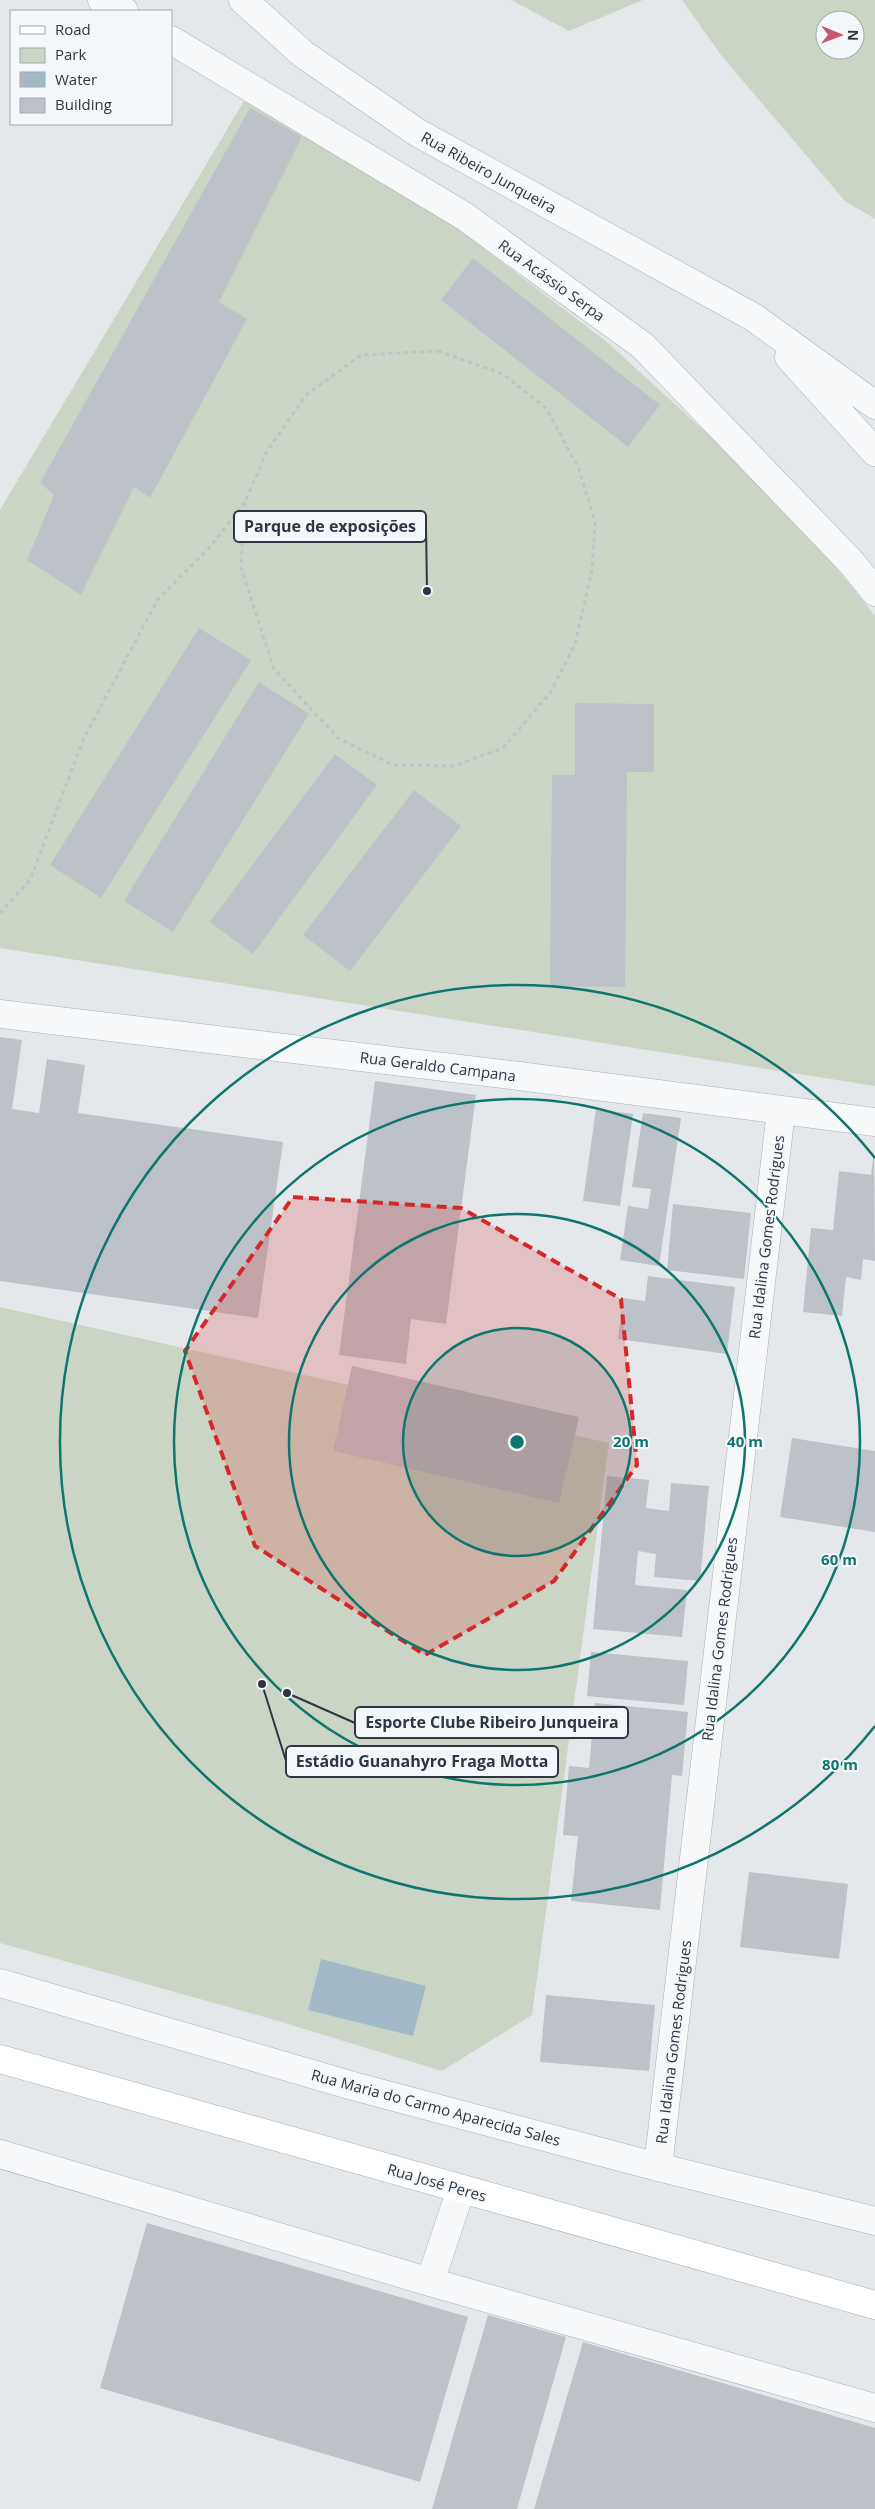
<svg xmlns="http://www.w3.org/2000/svg" width="875" height="2509" font-family="'Open Sans',sans-serif">
  <style>
    .green { fill: #cbd5c6; fill-rule: evenodd }
    .water { fill: #a3b9c8 }
    .building { fill: #bcc2c8 }
    .lines { fill: none; stroke-linecap: round; stroke-linejoin: round }
    .minor-casing { stroke: #aaafb5; stroke-width: 29 }
    .major-casing { stroke: #a5aeb6; stroke-width: 29 }
    .path { stroke: #bec2c7; stroke-width: 3; stroke-dasharray: 4 4; stroke-linecap: butt }
    .minor { stroke: #f7f8fa; stroke-width: 28 }
    .major { stroke: #fff; stroke-width: 28 }
    .marked { fill: #d62828; fill-opacity: 0.2; stroke: #d62828; stroke-width: 4; stroke-dasharray: 10 6; stroke-linejoin: round }
    .ring { fill: none; stroke: #0f766e; stroke-width: 2.5 }
    .labels { text-anchor: middle; dominant-baseline: central; stroke-width: 4; stroke-linejoin: round; paint-order: stroke }
    .street-label { font-size: 15px; fill: #2d3743; stroke: #f4f7f9 }
    .centre { fill: #0f766e; stroke: #f4f7f9; stroke-width: 2.5 }
    .ring-label { font-size: 15px; text-anchor: middle; font-weight: bold; fill: #0f766e; stroke: #f4f7f9; stroke-width: 4; stroke-linejoin: round; paint-order: stroke }
    .leader { fill: none; stroke: #2d3743; stroke-width: 2 }
    .callout-dot { fill: #2d3743; stroke: #f4f7f9; stroke-width: 2 }
    .callout { fill: #f4f7f9; stroke: #2d3743; stroke-width: 2 }
    .callout-label { font-size: 16px; text-anchor: middle; font-weight: bold; fill: #2d3743 }
  </style>
  <rect width="100%" height="100%" fill="#e5e8eb"/>
  <path class="green" d="M511 0H643L569 31Z
    M682 0H875V219L845 201 721 55ZM825 20H855V50H825Z
    M244 101 318 140 424 203 607 342 713 439 834 565 875 616V1086L0 948V510Z
    M0 1307 609 1443 532 2015 442 2071 268 2018 0 1943Z"/>
  <path class="water" d="M321 1959 426 1986 413 2036 308 2010Z"/>
  <path class="building" d="M250 108 302 137 219 302 247 319 150 498 134 487 81 595 27 560 54 495 40 483Z
    M473 258 660 405 628 447 441 300Z
    M199 628 251 660 101 898 50 865Z
    M259 682 309 714 173 932 124 901Z
    M575 703 654 704V772H627L625 987 550 986 552 775H575Z
    M335 754 377 785 253 954 210 922Z
    M414 790 461 826 350 971 303 935Z
    M0 1037 22 1040 12 1109 39 1113 47 1059 85 1065 78 1113 283 1142 258 1318 0 1281Z
    M375 1081 476 1095 446 1324 411 1319 406 1364 339 1355Z
    M596 1109 633 1114 620 1206 583 1201Z
    M643 1113 681 1118 659 1266 620 1260 628 1206 648 1209 651 1189 632 1187Z
    M874 1152 875 1261 863 1259 861 1280 846 1277 842 1316 803 1312 811 1228 833 1230 839 1171 871 1175Z
    M673 1204 751 1213 744 1279 667 1270Z
    M648 1276 735 1287 727 1354 618 1339 623 1298 645 1301Z
    M352 1366 579 1417 559 1503 333 1451Z
    M792 1438 875 1451V1532L780 1517Z
    M607 1476 649 1480 646 1508 669 1511 671 1483 709 1486 700 1581 654 1577 656 1554 638 1551 635 1585 687 1590 682 1637 593 1629Z
    M591 1652 688 1661 684 1705 587 1696Z
    M595 1703 688 1712 682 1776 672 1775 660 1910 571 1901 578 1836 563 1835 569 1766 589 1768Z
    M749 1872 848 1884 839 1959 740 1947Z
    M546 1995 655 2005 649 2071 540 2062Z
    M147 2223 468 2317 420 2482 100 2388Z
    M488 2315 566 2337 517 2509H432Z
    M583 2342 875 2428V2509H534Z"/>
  <g class="lines">
    <defs>
      <path id="minor" d="M102 0 124 11
        M243 0 303 54 418 133 753 317 875 405
        M171 40 464 216 643 346 851 562 875 592
        M789 357 875 452
        M0 1014 519 1076 875 1122
        M0 1983 353 2086 658 2167 875 2221
        M0 2154 430 2282 875 2408
        M658 2167 781 1111
        M430 2282 461 2189"/>
      <path id="major" d="M0 2059 875 2305"/>
    </defs>
    <use href="#minor" class="minor-casing"/>
    <use href="#major" class="major-casing"/>
    <path class="path" d="M438 351 503 374 546 408 579 469 595 522 592 570 575 644 550 693 503 748 453 766 393 765 338 738 274 669 241 567 245 502 267 451 306 395 361 355Z
      M0 913 30 880 84 738 158 599 211 546 245 502"/>
    <use href="#minor" class="minor"/>
    <use href="#major" class="major"/>
  </g>
  <path class="marked" d="M293 1197 461 1208 621 1299 637 1465 554 1581 425 1655 255 1546 185 1351Z"/>
  <circle cx="517" cy="1442" r="114" fill="#0f766e" fill-opacity=".12"/>
  <g class="ring">
    <circle cx="517" cy="1442" r="114"/>
    <circle cx="517" cy="1442" r="228"/>
    <circle cx="517" cy="1442" r="343"/>
    <path d="M875 1726A457 457 0 1 1 875 1158"/>
  </g>
  <g class="labels">
    <g class="street-label">
      <text transform="translate(489 172) rotate(29)">Rua Ribeiro Junqueira</text>
      <text transform="translate(552 280) rotate(36)">Rua Acássio Serpa</text>
      <text transform="translate(438 1066) rotate(7)">Rua Geraldo Campana</text>
      <text transform="translate(766 1237) rotate(-83)">Rua Idalina Gomes Rodrigues</text>
      <text transform="translate(719 1639) rotate(-83)">Rua Idalina Gomes Rodrigues</text>
      <text transform="translate(673 2042) rotate(-83)">Rua Idalina Gomes Rodrigues</text>
      <text transform="translate(436 2107) rotate(15)">Rua Maria do Carmo Aparecida Sales</text>
      <text transform="translate(437 2182) rotate(16)">Rua José Peres</text>
    </g>
  </g>
  <circle cx="517" cy="1442" r="8" class="centre"/>
  <g class="ring-label">
    <text x="631" y="1447">20 m</text>
    <text x="745" y="1447">40 m</text>
    <text x="839" y="1565">60 m</text>
    <text x="840" y="1770">80 m</text>
  </g>
  <path class="leader" d="M427 591L426 526M287 1693L355 1723M262 1684L286 1761"/>
  <g class="callout-dot">
    <circle cx="427" cy="591" r="5"/>
    <circle cx="287" cy="1693" r="5"/>
    <circle cx="262" cy="1684" r="5"/>
  </g>
  <g class="callout">
    <rect x="234" y="511" width="192" height="31" rx="5"/>
    <rect x="355" y="1707" width="273" height="31" rx="5"/>
    <rect x="286" y="1746" width="272" height="31" rx="5"/>
  </g>
  <g class="callout-label">
    <text x="330" y="532">Parque de exposições</text>
    <text x="492" y="1728">Esporte Clube Ribeiro Junqueira</text>
    <text x="422" y="1767">Estádio Guanahyro Fraga Motta</text>
  </g>
  <rect x="10" y="10" width="162" height="115" fill="#f4f7f9" stroke="#a4aab0"/>
  <rect x="20" y="26" width="25" height="8" fill="#ffffff" stroke="#a4aab0"/>
  <text x="55" y="35" font-size="15" fill="#2d3743">Road</text>
  <rect x="20" y="48" width="25" height="15" fill="#cbd5c6" stroke="#a4aab0"/>
  <text x="55" y="60" font-size="15" fill="#2d3743">Park</text>
  <rect x="20" y="72" width="25" height="15" fill="#a3b9c8" stroke="#a4aab0"/>
  <text x="55" y="85" font-size="15" fill="#2d3743">Water</text>
  <rect x="20" y="98" width="25" height="15" fill="#bcc2c8" stroke="#a4aab0"/>
  <text x="55" y="110" font-size="15" fill="#2d3743">Building</text>
  <g transform="translate(840 35) rotate(91)"><circle r="24" fill="#f4f7f9" stroke="#a4aab0"/>
  <path d="M0-4L9 19L0 12L-9 19Z" fill="#c55572"/>
  <text y="-8" font-size="14" font-weight="bold" text-anchor="middle" fill="#2d3743">N</text>
  </g>
</svg>
